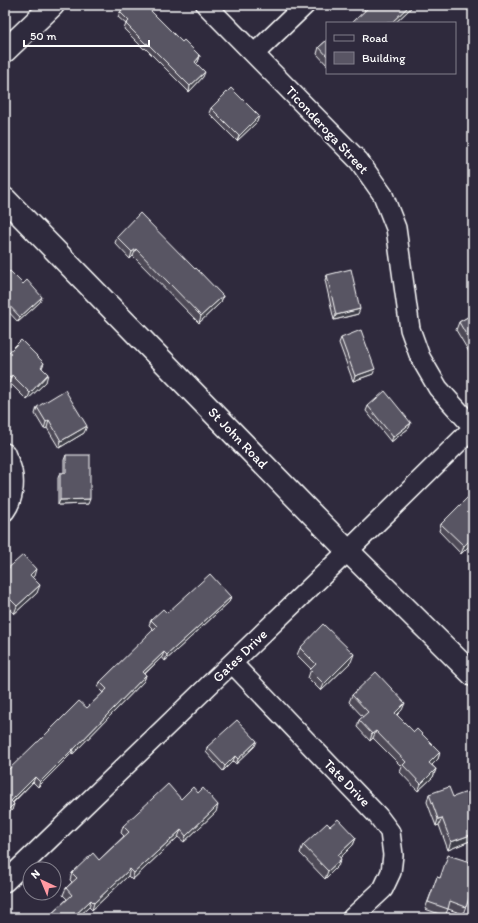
<svg xmlns="http://www.w3.org/2000/svg" width="478" height="923" font-family="Itim,sans-serif">
  <style>
    .lines { fill: none; stroke-linecap: round; stroke-linejoin: round }
    .street-casing { stroke: #fff; stroke-width: 22 }
    .secondary-casing { stroke: #fff; stroke-width: 25 }
    .street { stroke: #2f2a3d; stroke-width: 19 }
    .secondary { stroke: #2f2a3d; stroke-width: 22 }
    .wall { fill: #4d4956; stroke: #fff }
    .shaded-wall { fill: #3e3c46; stroke: #fff }
    .building { fill: #595564; stroke: #fff }
    .labels { text-anchor: middle; dominant-baseline: central; stroke-width: 4; stroke-linejoin: round; paint-order: stroke }
    .street-label { font-size: 14px; fill: #fff; stroke: #2f2a3d }
  </style>
  <rect width="100%" height="100%" fill="#2f2a3d"/>
  <filter id="ink" filterUnits="userSpaceOnUse"><feTurbulence type="fractalNoise" baseFrequency=".025" numOctaves="2"/><feDisplacementMap in="SourceGraphic" scale="8" xChannelSelector="R" yChannelSelector="G"/><feConvolveMatrix kernelMatrix="1 2 1 2 8 2 1 2 1" color-interpolation-filters="sRGB"/></filter>
  <g filter="url(#ink)">
    <g class="lines">
      <defs>
        <path id="street" d="M206 5 359 161 383 195 396 228 410 329 420 357 438 388 473 427
          M254 54 305 5
          M5 453C7 459 11 465 12 471 15 484 13 500 5 511
          M232 663 378 816 390 832 393 855 391 872 383 889 352 918
          M5 882 348 551 473 428"/>
        <path id="secondary" d="M5 51 53 5
          M5 199 348 551 473 675"/>
      </defs>
      <use href="#street" class="street-casing"/>
      <use href="#secondary" class="secondary-casing"/>
      <use href="#street" class="street"/>
      <use href="#secondary" class="secondary"/>
    </g>
    <path class="wall" d="M365 5H411L410 9 395 23H352L365 11 364 9Z
      M120 12 182 42 200 56 198 62 196 63 203 77 189 92 145 48 144 49 124 29 126 24 118 17Z
      M327 40V65L317 54 319 47Z
      M211 108 257 122 237 141 209 113Z
      M117 237 195 269 223 296 221 302 199 323 133 256 130 259 115 243Z
      M5 275 40 302 18 322 5 308Z
      M327 275 358 314 334 320 325 280Z
      M473 314V356L472 357 456 330 459 322Z
      M341 338 373 374 353 381 339 343Z
      M5 356 44 363 42 368 46 382 27 400 9 382 5 386Z
      M368 406 409 428 391 442 366 411Z
      M37 407 84 433 59 448 47 428 44 429 35 414Z
      M66 455 88 504 58 505V478L60 473H64V460Z
      M441 524 473 542 461 554 439 531Z
      M5 571 34 576 32 577 37 593 14 614 5 604Z
      M231 597 229 602 165 661 162 657 145 674 146 675 144 681 72 755 71 754 38 787 33 782 13 803 12 810 5 816 38 742 87 708 103 693 98 688 100 682 154 630 149 625 151 620 167 613Z
      M300 648 351 662 321 691 308 678 311 669 297 655Z
      M352 695 402 710 397 715 414 732 440 752 438 759 432 765 436 769 433 777 418 791 400 772 402 767 373 738 370 741 357 727 359 720 363 717 349 702Z
      M255 746 236 764 233 761 223 771 206 752 207 747Z
      M429 794 453 797 473 809V839L472 840 448 850 439 825 436 826 427 802Z
      M181 799 216 812 184 842 178 837 132 880 128 876 92 910 89 907 77 918H47L67 899 63 895 66 888 72 882 70 880 72 873 99 860 124 836 121 833 123 826Z
      M330 826 356 838 353 845 340 858 338 866 325 879 300 853 303 845Z
      M470 873 473 887 463 914 448 909 445 916 425 909 437 877 440 878Z"/>
    <path class="shaded-wall" d="M410 5H411L410 9 395 23H391Z
      M200 56 198 62 193 67 195 62Z
      M205 72 203 77 189 92 190 86Z
      M259 116 257 122 237 141 239 136Z
      M136 249 133 256 130 259 132 252Z
      M223 296 221 302 199 323 201 316Z
      M42 297 40 302 18 322 20 317Z
      M360 309 358 314 334 320 336 315Z
      M375 369 373 374 353 381 355 376Z
      M48 374 46 382 27 400 30 393Z
      M12 375 9 382 5 386 7 379Z
      M49 420 47 428 44 429 46 422Z
      M411 423 409 428 391 442 393 437Z
      M87 426 84 433 59 448 61 441Z
      M90 499 88 504 58 505 60 500Z
      M473 537V542L461 554 464 546Z
      M36 569 34 576 27 582 30 575Z
      M40 585 37 593 14 614 17 606Z
      M231 597 229 602 165 661 167 655Z
      M164 652 162 657 141 677 143 672Z
      M354 654 351 662 321 691 324 684Z
      M146 675 144 681 72 755 74 749Z
      M405 703 402 710 392 720 395 713Z
      M376 731 373 738 370 741 372 734Z
      M257 741 255 746 236 764 238 759Z
      M73 749 71 754 38 787 40 782Z
      M440 752 438 759 427 770 429 763Z
      M235 756 233 761 223 771 225 766Z
      M436 769 433 777 418 791 421 784Z
      M35 777 33 782 9 806 11 801Z
      M14 804 12 810 5 816V813Z
      M218 805 216 812 184 842 186 836Z
      M442 818 439 825 436 826 438 819Z
      M181 830 178 837 132 880 134 873Z
      M473 834 472 840 448 850 451 842Z
      M356 838 353 845 335 863 338 855Z
      M341 859 338 866 325 879 328 871Z
      M130 869 128 876 92 910 94 903Z
      M91 900 89 907 77 918H72Z"/>
    <path class="building" d="M126 5H145L182 42 184 40 200 56 195 62 205 72 190 86 147 43 146 44 126 24 129 21 120 12Z
      M368 5H410L391 23H352L370 6Z
      M327 40V56L319 47Z
      M231 88 259 116 239 136 211 108Z
      M140 213 195 269 196 268 223 296 201 316 136 249 132 252 117 237Z
      M351 269 360 309 336 315 327 275Z
      M10 271 23 284 27 280 42 297 20 317 5 301V275Z
      M473 314V347L459 322Z
      M361 330 375 369 355 376 341 338Z
      M21 340 44 363 41 367 48 374 30 393 12 375 7 379 5 377V356Z
      M65 390 87 426 61 441 49 420 46 422 37 407Z
      M385 391 411 423 393 437 368 406Z
      M66 455H90V499L60 500V473H66Z
      M473 492V537L464 546 441 524Z
      M23 555 36 569 30 575 40 585 17 606 5 594V571Z
      M210 574 231 597 167 655 164 652 143 672 146 675 74 749H73L40 782 35 777 11 801 14 804 5 813V773L37 742H38L79 701 87 708 107 689 100 682 157 626 151 620 163 609 167 613Z
      M323 624 354 654 324 684 310 670 316 664 300 648Z
      M376 672 405 703 395 713 414 732 417 729 440 752 429 763 436 769 421 784 403 765 406 762 376 731 372 734 359 720 368 712 352 695Z
      M237 720 257 741 238 759 235 756 225 766 207 747Z
      M168 784 181 799 193 787 198 793 203 788 218 805 186 836 181 830 134 873 130 869 94 903 91 900 72 918H47L72 895 66 888 77 878 72 873 93 853 99 860 129 832 123 826Z
      M449 787 453 797 467 792 473 809V824H472L473 827V834L451 842 442 818 438 819 429 794Z
      M338 819 356 838 338 855 341 859 328 871 303 845 327 823 330 826Z
      M448 855 473 863 470 873 473 874V887L466 907 450 901 448 909 428 902 437 877 440 878Z
      M33 913 38 918H28Z
      M424 915 426 918H421Z"/>
  </g>
  <g class="labels">
    <g class="street-label">
      <text transform="translate(327 130) rotate(47)">Ticonderoga Street</text>
      <text transform="translate(238 438) rotate(46)">St John Road</text>
      <text transform="translate(240 656) rotate(-44)">Gates Drive</text>
      <text transform="translate(347 783) rotate(46)">Tate Drive</text>
    </g>
  </g>
  <rect width="478" height="923" fill="none" stroke="#2f2a3d" stroke-width="20"/>
  <rect x="10" y="10" width="458" height="903" fill="none" stroke="#fff" stroke-width="1.5" filter="url(#ink)"/>
  <rect x="326" y="22" width="130" height="52" fill="#2f2a3d" stroke="#827f8b"/>
  <rect x="334" y="35" width="20" height="6" fill="#2f2a3d" stroke="#827f8b"/>
  <text x="362" y="42" font-size="12" fill="#ffffff">Road</text>
  <rect x="334" y="52" width="20" height="12" fill="#595564" stroke="#827f8b"/>
  <text x="362" y="62" font-size="12" fill="#ffffff">Building</text>
  <g transform="translate(42 881) rotate(316)"><circle r="19" fill="#2f2a3d" stroke="#827f8b"/>
  <path d="M0-3L7 15L0 10L-7 15Z" fill="#ff9aa2"/>
  <text y="-6" font-size="11" font-weight="bold" text-anchor="middle" fill="#ffffff">N</text>
  </g>
  <path d="M24 40v6h125v-6" fill="none" stroke="#ffffff" stroke-width="2"/>
  <text x="30" y="40" font-size="12" fill="#ffffff" stroke="#2f2a3d" stroke-width="3" paint-order="stroke">50 m</text>
</svg>
